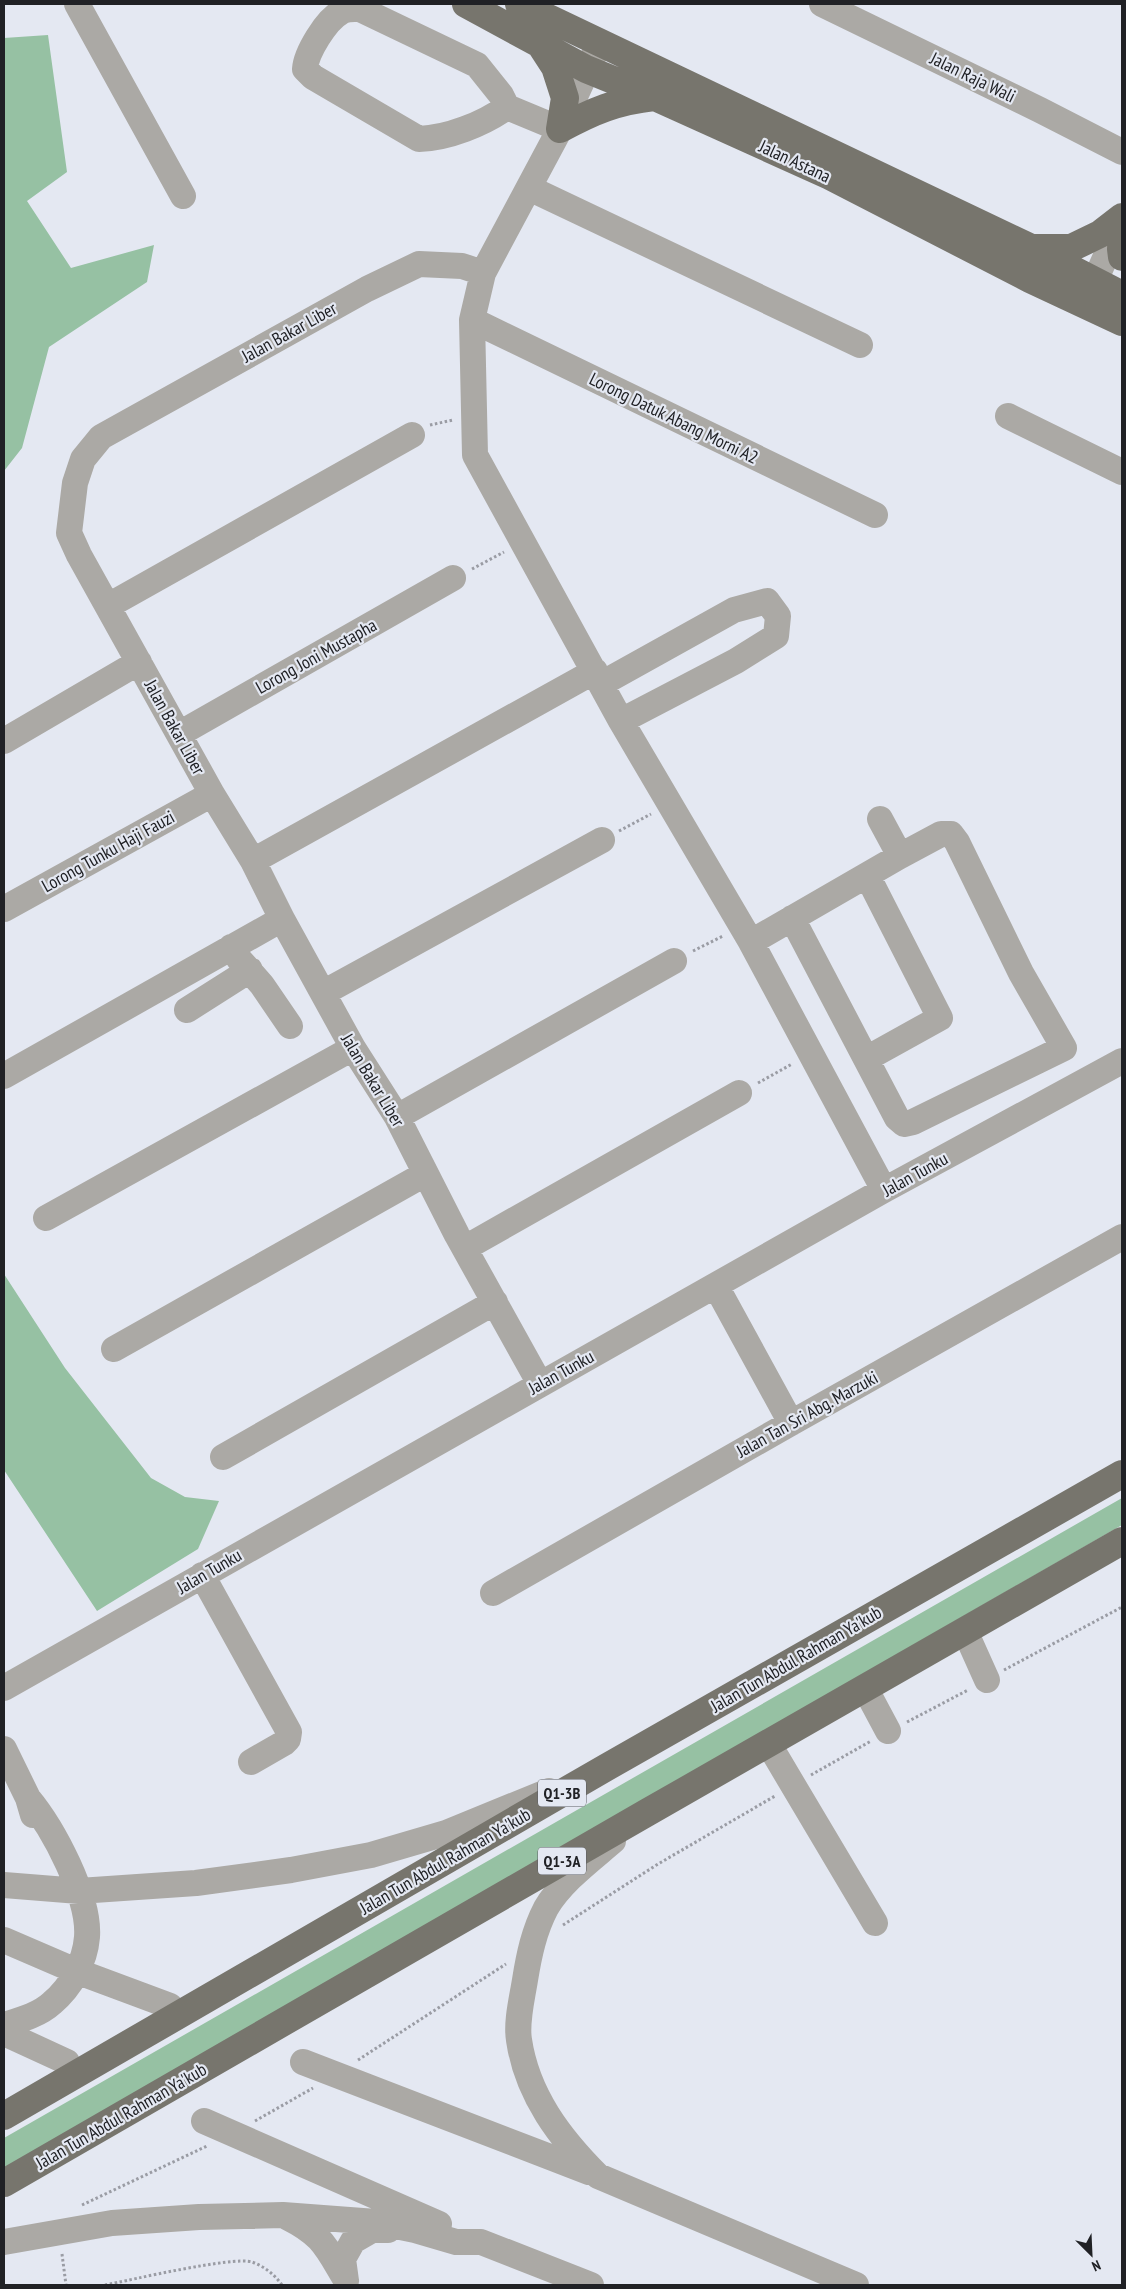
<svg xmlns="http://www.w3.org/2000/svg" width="1126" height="2289" font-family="'PT Sans Narrow',sans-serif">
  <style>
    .green { fill: #96c1a3 }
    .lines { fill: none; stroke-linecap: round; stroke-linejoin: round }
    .path { stroke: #9a9ca4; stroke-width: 3; stroke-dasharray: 2.5 2.5; stroke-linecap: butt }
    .minor { stroke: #aba9a5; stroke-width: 26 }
    .major { stroke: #77756d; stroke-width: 28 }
    .labels { text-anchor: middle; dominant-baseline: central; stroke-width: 4.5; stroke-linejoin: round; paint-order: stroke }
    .shield { fill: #e4e8f2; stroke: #5b5d62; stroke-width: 1 }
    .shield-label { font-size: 16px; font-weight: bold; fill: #202125 }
    .street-label { font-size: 18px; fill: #202125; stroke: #e4e8f2 }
  </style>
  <rect width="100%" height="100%" fill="#e4e8f2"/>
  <path class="green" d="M48 35 67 172 27 201 71 268 154 245 147 282 49 347 22 448 4 471V38Z
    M4 1274 65 1368 151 1478 185 1497 219 1501 198 1549 97 1611 4 1470Z
    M1122 1498V1525L4 2168V2138Z"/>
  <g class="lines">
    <path class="path" d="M430 425 453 420
      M472 569 504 552
      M619 831 651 814
      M693 951 723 936
      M758 1083 792 1064
      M1004 1670 1122 1607
      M907 1722 968 1690
      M811 1775 871 1741
      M563 1925 658 1864 775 1796
      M358 2060 506 1964
      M255 2121 313 2088
      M82 2205 207 2146
      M62 2254 66 2285
      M105 2285C131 2280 233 2256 252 2262 264 2266 275 2275 282 2285"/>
    <path class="minor" d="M77 4 183 196
      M822 4 1040 110 1122 152
      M600 42 560 129 483 273 472 320 475 455 621 721 751 942 884 1190
      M507 107C483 124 448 138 419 139L313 77 305 69C306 53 326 20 341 12 347 8 353 9 360 9L477 65 501 95 507 107 560 129
      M529 188 860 345
      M483 273 462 266 419 264 367 289 101 437 83 459 75 483 69 533 79 555 212 794 253 861 282 919 353 1048 397 1117 457 1235 540 1384
      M1086 301 1122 220
      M472 320 875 515
      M1008 416 1122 472
      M108 606 412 435
      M601 684 734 610 767 601 778 616 776 636 736 661 621 721
      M179 734 453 578
      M4 741 139 662
      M880 819 900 856
      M253 861 595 671
      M4 909 212 794
      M751 942 900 856 941 834H951L957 842 1021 973 1064 1048 913 1122 904 1124 897 1118 792 918
      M231 947 239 959 262 985 290 1026
      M323 993 602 840
      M187 1010 250 970
      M866 1059 940 1018 867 875
      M4 1076 282 919
      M397 1117 674 961
      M46 1218 353 1048
      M465 1248 739 1093
      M716 1286 791 1423
      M114 1349 425 1174
      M223 1457 495 1302
      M202 1575 289 1732 288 1739 284 1743 251 1762
      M493 1593 791 1423 1122 1237
      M965 1631 987 1680
      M4 1688 884 1190 1122 1061
      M865 1688 888 1731
      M768 1743 875 1923
      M4 1749 28 1798 33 1815
      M613 1841C591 1860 561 1882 546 1908 534 1931 529 1955 525 1980 522 1999 516 2022 519 2040 527 2095 560 2138 598 2176L856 2285
      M4 1885 79 1891 196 1883 291 1870 371 1855 446 1833 549 1791
      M4 1940 76 1971 170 2006
      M4 2025C20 2020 39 2015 52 2003 71 1987 85 1962 87 1937 90 1897 53 1828 28 1798
      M4 2033 67 2062
      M303 2062 589 2172
      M204 2121 439 2224
      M287 2217C323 2235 326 2247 346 2280
      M4 2242 112 2223 199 2217 283 2215 376 2222 415 2230 456 2242H481L591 2285
      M346 2281 343 2259 353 2241 372 2230H388"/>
    <path class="major" d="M466 4 586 69 655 97 830 176 1030 279 1122 322
      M519 4 1029 247 1122 295
      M542 47 555 67 565 98 560 129
      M560 129C593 111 617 101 654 97
      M1122 234 1121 249 1122 257
      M1035 248H1071L1100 234 1122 217
      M4 2116 607 1767 1122 1474
      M4 2183 648 1812 1122 1541"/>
  </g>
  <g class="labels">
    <g class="shield">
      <rect x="538" y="1779.5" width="48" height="27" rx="4"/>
      <rect x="538" y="1847.5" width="48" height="27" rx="4"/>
    </g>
    <g class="shield-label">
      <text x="562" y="1793">Q1-3B</text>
      <text x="562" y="1861">Q1-3A</text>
    </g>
    <g class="street-label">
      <text transform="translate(973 77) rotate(26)">Jalan Raja Wali</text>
      <text transform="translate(795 161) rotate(25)">Jalan Astana</text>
      <text transform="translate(289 332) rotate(-29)">Jalan Bakar Liber</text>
      <text transform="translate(674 418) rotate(26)">Lorong Datuk Abang Morni A2</text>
      <text transform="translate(316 656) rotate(-29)">Lorong Joni Mustapha</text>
      <text transform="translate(175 727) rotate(61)">Jalan Bakar Liber</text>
      <text transform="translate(108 851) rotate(-29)">Lorong Tunku Haji Fauzi</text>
      <text transform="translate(373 1080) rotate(59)">Jalan Bakar Liber</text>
      <text transform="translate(915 1174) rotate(-29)">Jalan Tunku</text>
      <text transform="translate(561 1372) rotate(-29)">Jalan Tunku</text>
      <text transform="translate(807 1414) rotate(-29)">Jalan Tan Sri Abg. Marzuki</text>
      <text transform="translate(209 1571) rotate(-30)">Jalan Tunku</text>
      <text transform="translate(796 1659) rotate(-30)">Jalan Tun Abdul Rahman Ya'kub</text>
      <text transform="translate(445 1861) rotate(-30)">Jalan Tun Abdul Rahman Ya'kub</text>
      <text transform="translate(121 2116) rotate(-30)">Jalan Tun Abdul Rahman Ya'kub</text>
    </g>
  </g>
  <rect width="1126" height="2289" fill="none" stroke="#202125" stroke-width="10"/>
  <g transform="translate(1091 2254) rotate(156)" stroke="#e4e8f2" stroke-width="4" paint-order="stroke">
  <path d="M0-4L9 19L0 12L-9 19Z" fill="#202125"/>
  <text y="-8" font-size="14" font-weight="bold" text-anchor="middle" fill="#202125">N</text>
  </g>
</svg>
